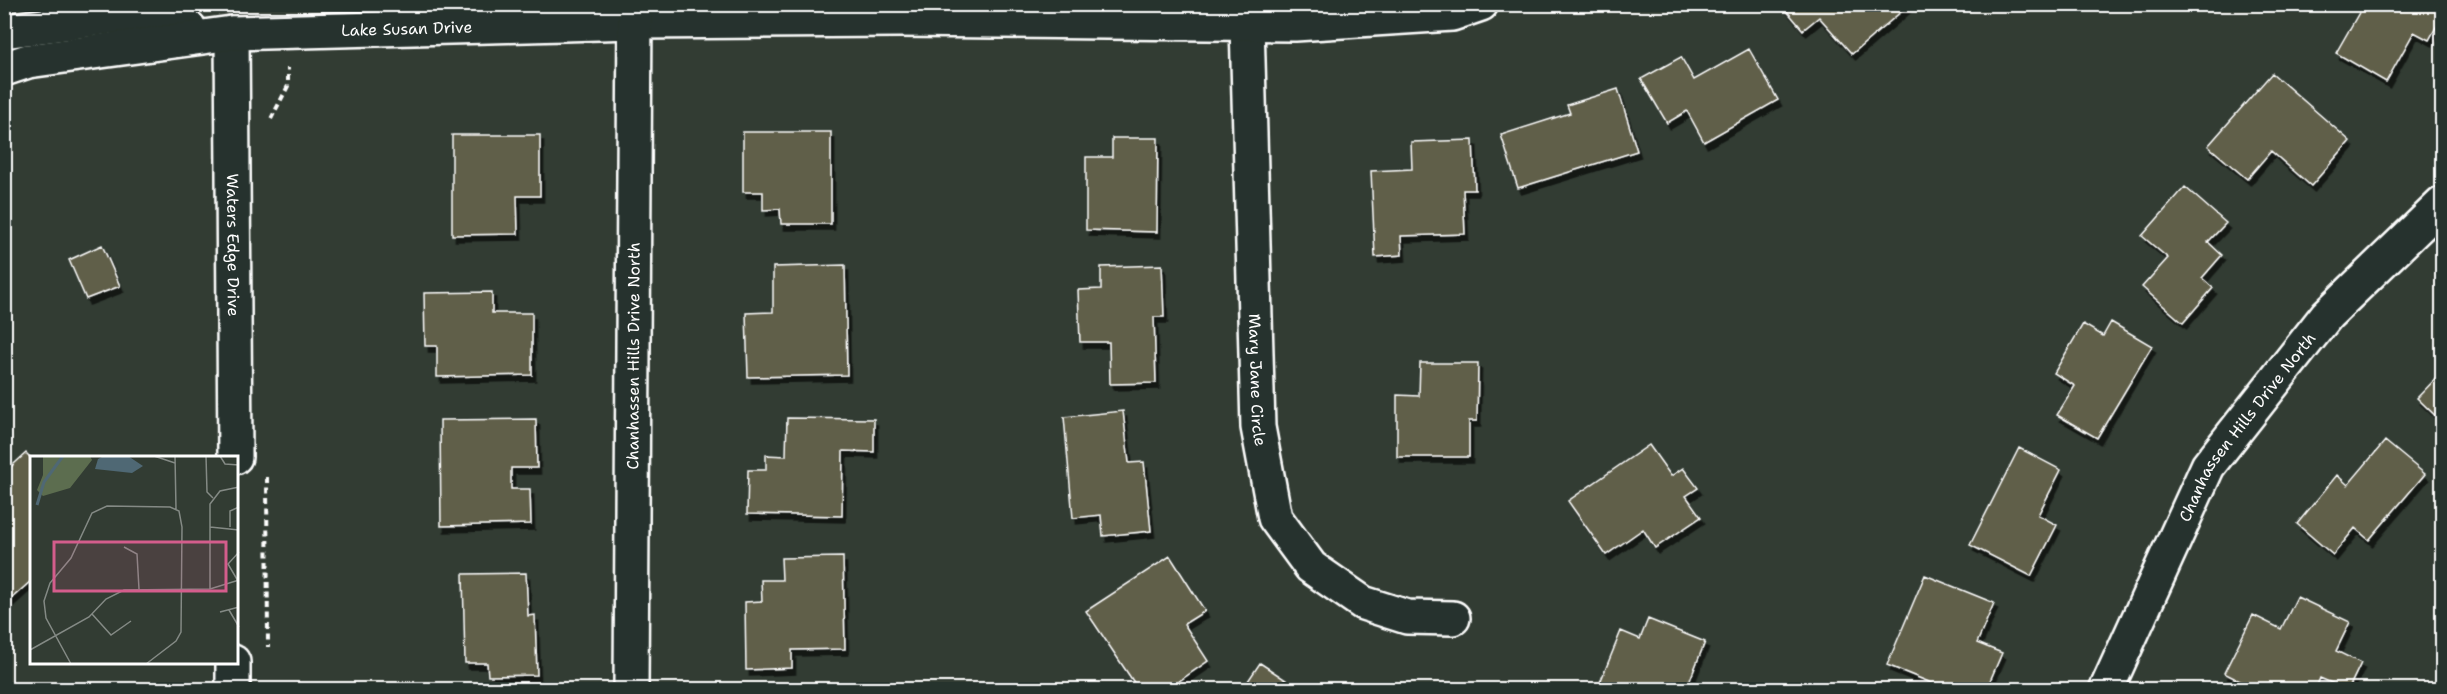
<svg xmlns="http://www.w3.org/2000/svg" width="2447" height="694" font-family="'Shantell Sans',sans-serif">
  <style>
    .building { fill: #605e4a; stroke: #fff; stroke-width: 1.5; filter: url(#shadow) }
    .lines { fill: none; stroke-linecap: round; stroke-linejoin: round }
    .minor-casing { stroke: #fff; stroke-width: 38 }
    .path { stroke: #fff; stroke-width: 4; stroke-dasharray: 6 4.5; stroke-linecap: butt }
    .minor { stroke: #26332d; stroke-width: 33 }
    .labels { text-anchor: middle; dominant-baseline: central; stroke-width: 5; stroke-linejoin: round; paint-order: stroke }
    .street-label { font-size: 16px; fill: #fff; stroke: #26332d }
    .inset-river { fill: none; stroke: #4f6874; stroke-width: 3 }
    .inset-road { fill: none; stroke: #848a85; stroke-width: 1.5 }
    .view { fill: #d45d8c; fill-opacity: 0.15; stroke: #d45d8c; stroke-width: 3 }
    .inset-edge { fill: none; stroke: #fff; stroke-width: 3 }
  </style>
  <defs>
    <filter id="shadow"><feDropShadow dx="3.5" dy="6" stdDeviation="0" flood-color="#0009"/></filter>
  </defs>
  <rect width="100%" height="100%" fill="#323c33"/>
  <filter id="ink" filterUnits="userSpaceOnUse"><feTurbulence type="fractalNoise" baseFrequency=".0167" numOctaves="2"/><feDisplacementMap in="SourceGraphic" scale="12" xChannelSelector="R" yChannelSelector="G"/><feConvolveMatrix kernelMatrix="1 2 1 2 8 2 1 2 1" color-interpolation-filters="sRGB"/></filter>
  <g filter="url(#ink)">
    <path class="building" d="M1781 4H1910L1852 54 1819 17 1803 30Z
      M2364 4H2442V16L2429 40 2414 32 2386 82 2336 53Z
      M1749 49 1778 100 1704 142 1687 111 1667 123 1641 79 1681 57 1694 80Z
      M2272 73 2350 141 2311 186 2271 151 2247 179 2208 146Z
      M1618 89 1637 151 1518 188 1501 135 1570 113 1567 105Z
      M743 132H831V224H781L780 209 763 210V192H743Z
      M452 135H540V196H517L518 234 452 235Z
      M1112 138H1158L1157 232 1086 230V157H1112Z
      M1473 140 1475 190H1463L1465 234 1401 236 1402 255 1375 257 1371 171 1412 169 1411 142Z
      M2185 187 2226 223 2208 242 2222 255 2202 278 2213 288 2183 323 2142 287 2168 258 2142 236Z
      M102 245 120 286 86 299 69 260Z
      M845 265 847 375 748 377 746 313 773 312V267Z
      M1162 265 1164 317H1154L1156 383 1110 384 1109 342H1080L1078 290 1101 289V267Z
      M492 292V313H532V375L437 377V346H425L424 293Z
      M2111 322 2152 346 2097 438 2057 415 2075 386 2054 373 2083 324 2103 336Z
      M1420 363H1478L1477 421H1469V457H1397V395L1419 396Z
      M2442 372V422L2417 398Z
      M1123 411 1129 463 1144 462 1151 531 1103 536 1101 515 1073 518 1064 417Z
      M787 418 874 419V452L843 451 842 516 747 514 748 470H766V455L786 456Z
      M536 419 537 468H511V489H530L531 524 441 526 440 420Z
      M2385 441 2425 474 2369 540 2355 528 2333 555 2297 524 2337 475 2348 485Z
      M1649 445 1671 476 1683 468 1698 488 1686 496 1701 517 1655 548 1643 529 1606 555 1568 501Z
      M2019 448 2061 470 2038 515 2057 525 2031 576 1970 545Z
      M26 453 32 459V580L4 605V473Z
      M1170 556 1205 611 1184 624 1208 661 1166 690H1139L1086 611Z
      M843 557 845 649 792 650V668L746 670 745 602 762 601 761 580H782L781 558Z
      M526 573 528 616 535 615 537 675 488 676 487 663H465L463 574Z
      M1925 575 1994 603 1977 643 2002 653 1986 690H1931L1934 684 1887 665Z
      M2297 597 2350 622 2336 651 2361 663 2348 690 2320 678 2315 690H2258L2224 673 2253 615 2281 629Z
      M1648 619 1705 642 1686 690H1597L1621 631 1640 639Z
      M1260 663 1301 690H1242Z"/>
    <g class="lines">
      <defs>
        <g id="minor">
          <path id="s1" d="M1247 24 1258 427 1275 518 1311 567 1363 603 1407 617 1453 618"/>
          <path d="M4 31 112 17 189 28"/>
          <path id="s2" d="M232 33 235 457"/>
          <path id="s3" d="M4 69 28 61 232 33 635 22 899 20 1295 24 1452 14 1481 4"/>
          <path d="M233 690V662"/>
          <path id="s4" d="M631 690 635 4"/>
          <path id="s5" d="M2106 690 2208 466 2327 315 2442 204"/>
        </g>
      </defs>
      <use href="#minor" class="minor-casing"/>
      <path class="path" d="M271 119 288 86V68
        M267 477 268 647"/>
      <use href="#minor" class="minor"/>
    </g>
  </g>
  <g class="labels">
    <g class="street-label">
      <text stroke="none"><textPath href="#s3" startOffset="406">Lake Susan Drive</textPath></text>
      <text stroke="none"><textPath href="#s2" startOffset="212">Waters Edge Drive</textPath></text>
      <text stroke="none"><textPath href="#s4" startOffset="334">Chanhassen Hills Drive North</textPath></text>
      <text stroke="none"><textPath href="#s1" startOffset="356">Mary Jane Circle</textPath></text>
      <text stroke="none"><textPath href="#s5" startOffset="300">Chanhassen Hills Drive North</textPath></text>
    </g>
  </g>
  <g transform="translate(30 456)">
    <rect width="208" height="208" fill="#323c33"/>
    <path d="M13 0H60L62 4 40 32 13 40 7 34 13 19Z" fill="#5c6d4f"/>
    <path d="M74 0H98L113 10 102 17 65 13 68 3Z" fill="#4f6874"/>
    <path class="inset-river" d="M7 49 14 26 33 0"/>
    <path class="inset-road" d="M124 0 145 7M145 0 146 53M176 0 177 36 183 42M190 0 195 8 209 9M180 71 209 74M200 71V55L209 51M94 91 107 98 109 133M208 125 198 108 209 96M180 133V48L190 35 209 31M199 154 209 171M190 156 209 151M62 158 81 179 101 165M0 194 59 161 76 143 94 134 180 133 209 124M41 208 16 162 14 145 20 127 41 102 62 57 77 50 140 51 149 55 152 71 151 176 146 185 116 208"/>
    <path class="view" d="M24 86H196V135H24Z"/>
    <rect width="208" height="208" class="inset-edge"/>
  </g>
  <rect width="2447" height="694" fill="none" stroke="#26332d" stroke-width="24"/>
  <rect x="12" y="12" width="2423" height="670" fill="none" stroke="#fff" stroke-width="2" filter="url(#ink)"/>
</svg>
